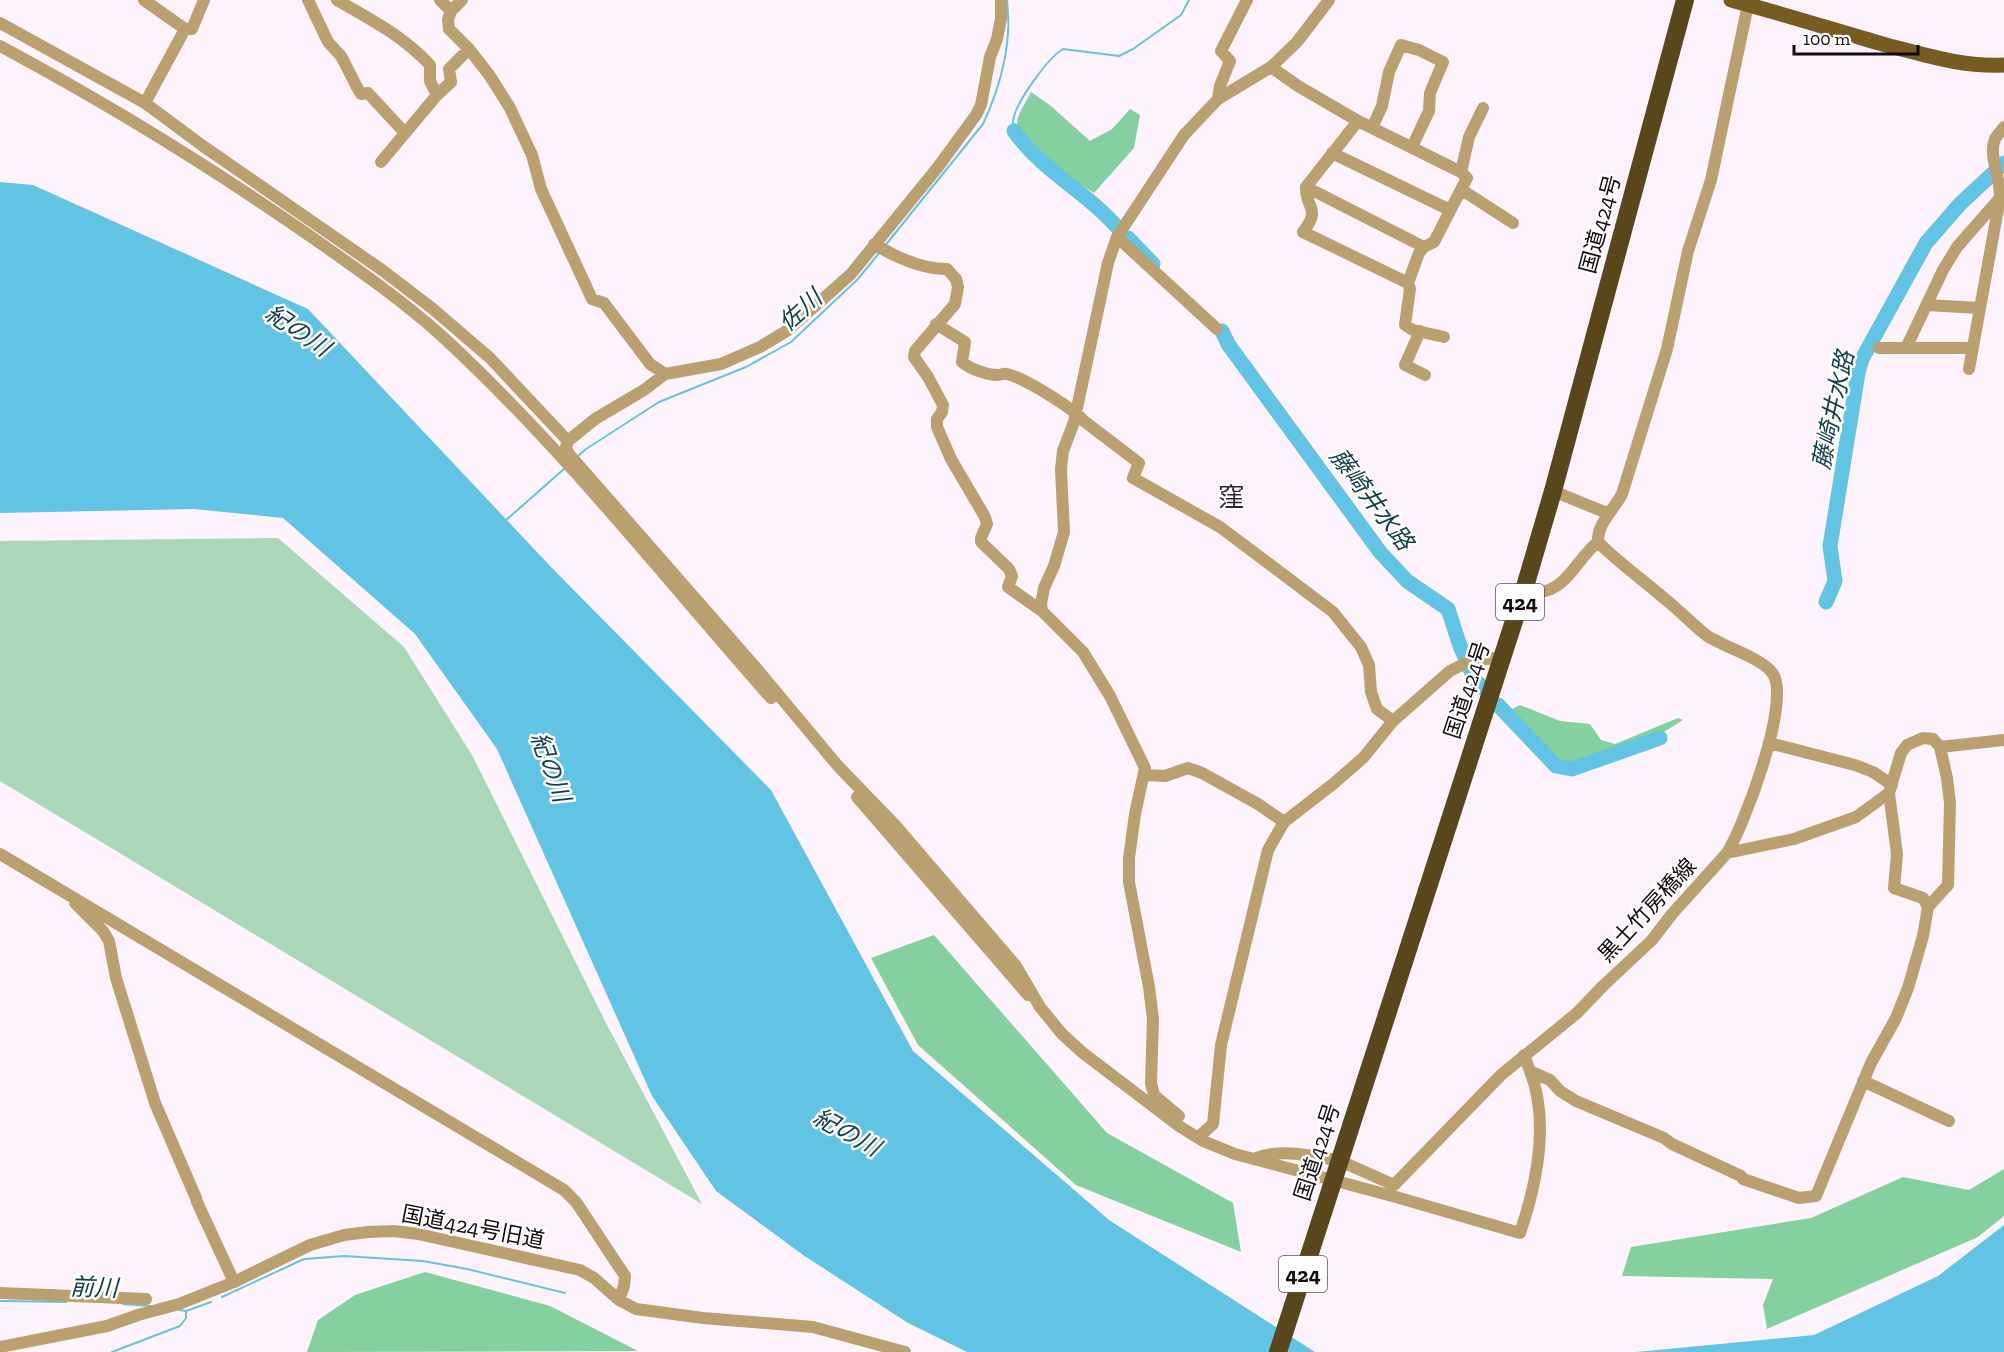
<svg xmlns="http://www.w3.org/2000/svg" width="2004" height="1352" font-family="'Zilla Slab','Noto Sans JP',serif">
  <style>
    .green { fill: #a9d7b7 }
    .forest { fill: #84d09f }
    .water { fill: #62c4e5 }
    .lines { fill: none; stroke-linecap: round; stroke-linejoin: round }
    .stream { stroke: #62c4e5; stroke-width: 2 }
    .river { stroke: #62c4e5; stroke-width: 15 }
    .minor { stroke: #baa06e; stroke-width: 12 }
    .major { stroke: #775c21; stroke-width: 15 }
    .highway { stroke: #5a461b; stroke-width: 18 }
    .labels { text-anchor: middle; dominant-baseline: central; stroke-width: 5; stroke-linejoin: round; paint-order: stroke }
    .shield { fill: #fff; stroke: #595358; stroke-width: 1.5 }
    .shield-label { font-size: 21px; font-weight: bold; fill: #120911 }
    .street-label { font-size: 22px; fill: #120911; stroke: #fff }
    .water-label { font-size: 24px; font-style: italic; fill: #113e4c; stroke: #fff }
    .quarter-label { font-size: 26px; fill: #362135; stroke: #fff }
  </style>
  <rect width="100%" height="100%" fill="#fef2fd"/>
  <path class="green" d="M278 538 404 647 472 755 607 1025 702 1204 0 781V541Z"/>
  <path class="forest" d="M1031 92 1051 106 1090 141 1112 129 1130 109 1140 115 1134 148 1094 193C1077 182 1015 145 1017 122 1018 113 1027 100 1031 92Z
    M1520 705 1560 721 1590 724 1601 740 1615 744 1678 718 1683 720 1659 735 1575 764 1560 762 1552 758 1508 711Z
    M934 935 1107 1133 1233 1203 1241 1252 1076 1185 918 1045 871 958Z
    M2004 1169V1216L1978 1237 1767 1329 1763 1305 1773 1279 1622 1276 1631 1247 1811 1218 1903 1177 1969 1190Z
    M425 1272 550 1306 638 1351 307 1352 318 1320 355 1295Z"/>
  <path class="water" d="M0 182 33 185 308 309 552 568 771 790 913 1051 1109 1220 1315 1352H967L908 1323 803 1255 716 1191 652 1096 497 749 415 634 283 518 194 509 0 513Z
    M2004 1225V1352H1636L1814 1335 1938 1276Z"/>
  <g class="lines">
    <path class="stream" d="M1014 131C1014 128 1013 125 1013 121 1015 103 1048 58 1063 49L1119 56 1133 49 1181 15 1189 0
      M884 247 983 124C996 96 1006 64 1008 33 1009 22 1008 11 1007 0
      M577 457 586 449 659 402 746 367 791 342 858 279 879 253
      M505 521 564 469
      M222 1297 304 1259 344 1256 423 1261 467 1269 565 1293
      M0 1301 66 1302
      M123 1304 150 1306
      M179 1310 186 1311 211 1302
      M112 1352 180 1326 186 1318V1311"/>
    <path class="river" d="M1014 131C1042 171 1087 192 1118 228
      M1128 238 1153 264
      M1222 331 1228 344 1380 552 1407 581 1448 609 1460 646 1475 680 1484 689
      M1826 602 1835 581 1830 546 1858 373 1862 359 1926 243 1960 204 2004 163
      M1498 705 1556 766 1572 769 1660 738"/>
    <path class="minor" d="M144 0 185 29
      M308 0 328 42 341 56 358 89 361 94 368 93 405 133
      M337 0C371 20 402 35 430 65V81L437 95
      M440 0 451 11
      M462 0 451 11 448 20 449 29 469 49 490 76 510 108 532 155 541 189 592 299 604 303 650 364 665 374
      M1001 0V19L997 39 990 57 981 105 976 115 938 167 851 274 788 330 760 347 721 364 665 374 644 390 595 419 568 441 566 447 568 453 757 669 838 766 895 825 1016 966 1040 1007 1062 1034 1083 1053 1179 1126 1203 1141 1235 1154 1396 1197 1520 1233C1537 1183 1550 1122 1530 1071
      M0 23 145 103 203 146 382 270 433 309 490 358 568 441
      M0 46C103 101 201 161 297 227 347 262 399 297 444 338 563 448 664 577 771 698
      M1271 67 1298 86 1358 121
      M1218 99 1220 86 1230 61 1221 51 1247 0
      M145 103 185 29H192L204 0
      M1358 121 1461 172 1467 178 1434 242 1424 247 1306 187Z
      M1372 128 1382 106 1389 72 1401 45 1419 50 1443 62 1430 93 1429 111 1412 147
      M1332 153 1450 210
      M381 162 437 95 451 82 449 69 469 49
      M1461 172 1469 137 1483 108
      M1306 187C1305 208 1322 208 1303 232L1408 283
      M1462 190 1513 223
      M1117 237 1217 329
      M874 244C897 258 921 269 947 269L956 279 958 287 955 304 915 351 914 357 928 377 943 405 942 412 937 419V427L951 459 985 517 987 524 981 538V542L1009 569 1012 576 1008 587 1042 611 1083 652 1110 696 1145 768 1135 814 1129 858V882L1149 987 1153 1019 1151 1083 1154 1095 1179 1116
      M1424 247 1419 253 1408 283 1410 289 1405 325 1413 330 1444 337
      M1927 305 1979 308
      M936 324 965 342 962 362C970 369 987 375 998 375 1003 375 1002 373 1007 374 1024 378 1073 408 1084 421L1139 463 1133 478 1220 527 1333 612 1361 647 1369 665 1371 692 1377 709 1393 721
      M1420 331 1405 365 1425 375
      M1879 348H1972
      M1906 348 1943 270 1957 247 2000 198
      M1969 369 2000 198C2001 180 1988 155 1995 139 1997 135 2001 131 2004 127
      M1553 491 1607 513
      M1598 542C1619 563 1643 580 1665 599 1679 610 1692 624 1706 635 1723 647 1763 658 1773 674 1791 702 1744 826 1727 853
      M1524 590C1529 591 1534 593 1539 592 1566 591 1579 556 1598 542 1597 523 1614 510 1622 494L1667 349 1688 251 1711 180 1749 0
      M1042 611 1041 604 1044 588 1054 566 1064 532 1061 469 1063 451 1074 422 1108 263 1117 237 1184 135 1218 99 1271 67 1297 42 1329 0
      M1769 743 1855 765 1873 772 1892 785
      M1145 775 1165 776 1188 768 1202 773 1258 804 1284 822
      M1889 793 1897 854 1894 888 1923 898 1928 907
      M857 797 1028 995
      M0 854 564 1190 576 1202 625 1276 624 1286 619 1300
      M75 903 103 931 109 941 116 978 155 1103 196 1198 197 1202 234 1282
      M1524 1055 1530 1071 1550 1080 1560 1091 1576 1101 1664 1138 1672 1144 1741 1176 1743 1179 1799 1198 1816 1196 1871 1063 1896 1018 1908 988 1923 936 1928 907 1948 885 1950 803 1947 778 1940 747
      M1863 1081 1949 1121
      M1202 1134 1213 1124 1221 1045 1268 850 1284 822 1333 784 1363 758 1393 721 1450 671 1470 661 1503 657
      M1256 1158C1278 1149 1308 1155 1331 1159
      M1347 1164 1394 1185
      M1394 1185 1501 1075 1577 1013 1603 986 1652 940 1672 914 1727 853 1794 839 1856 817 1889 793 1901 753 1907 745 1923 738 1933 739 1940 747 2004 740
      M0 1293 146 1299
      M0 1347 107 1326 138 1315 179 1304 234 1282 310 1245 344 1235 368 1232 394 1231 418 1234 580 1270 594 1278 619 1300 636 1309 703 1318 813 1327 905 1352"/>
    <path class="major" d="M1731 0C1783 14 1834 30 1886 45 1925 55 1963 67 2004 65"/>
    <path class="highway" d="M1278 1352 1524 590 1553 491 1685 0"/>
  </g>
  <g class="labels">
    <g class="shield">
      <rect x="1496" y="584" width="48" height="36" rx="4.5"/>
      <rect x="1279" y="1256" width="48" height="36" rx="4.5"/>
    </g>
    <g class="shield-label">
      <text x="1520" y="602">424</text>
      <text x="1303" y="1274">424</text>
    </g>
    <g class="street-label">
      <text transform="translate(1600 224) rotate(-75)">国道424号</text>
      <text transform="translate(1467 690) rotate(-72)">国道424号</text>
      <text transform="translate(1647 910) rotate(-47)">黒土竹房橋線</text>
      <text transform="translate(1317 1152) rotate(-72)">国道424号</text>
      <text transform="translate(473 1227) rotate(11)">国道424号旧道</text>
    </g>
    <g class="water-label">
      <text transform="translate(800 310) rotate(-42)">佐川</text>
      <text transform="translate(298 330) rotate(34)">紀の川</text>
      <text transform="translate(1833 410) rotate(-78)">藤崎井水路</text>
      <text transform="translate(1372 499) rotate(53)">藤崎井水路</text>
      <text transform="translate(551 767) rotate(70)">紀の川</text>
      <text transform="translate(847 1132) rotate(29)">紀の川</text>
      <text transform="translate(94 1287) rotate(2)">前川</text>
    </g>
    <g class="quarter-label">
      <text x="1231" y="497">窪</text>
    </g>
  </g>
  <path d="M1794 45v9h124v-9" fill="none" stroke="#120911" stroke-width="3"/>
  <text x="1803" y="45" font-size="18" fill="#120911" stroke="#ffffff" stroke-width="4.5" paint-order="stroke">100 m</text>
</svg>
